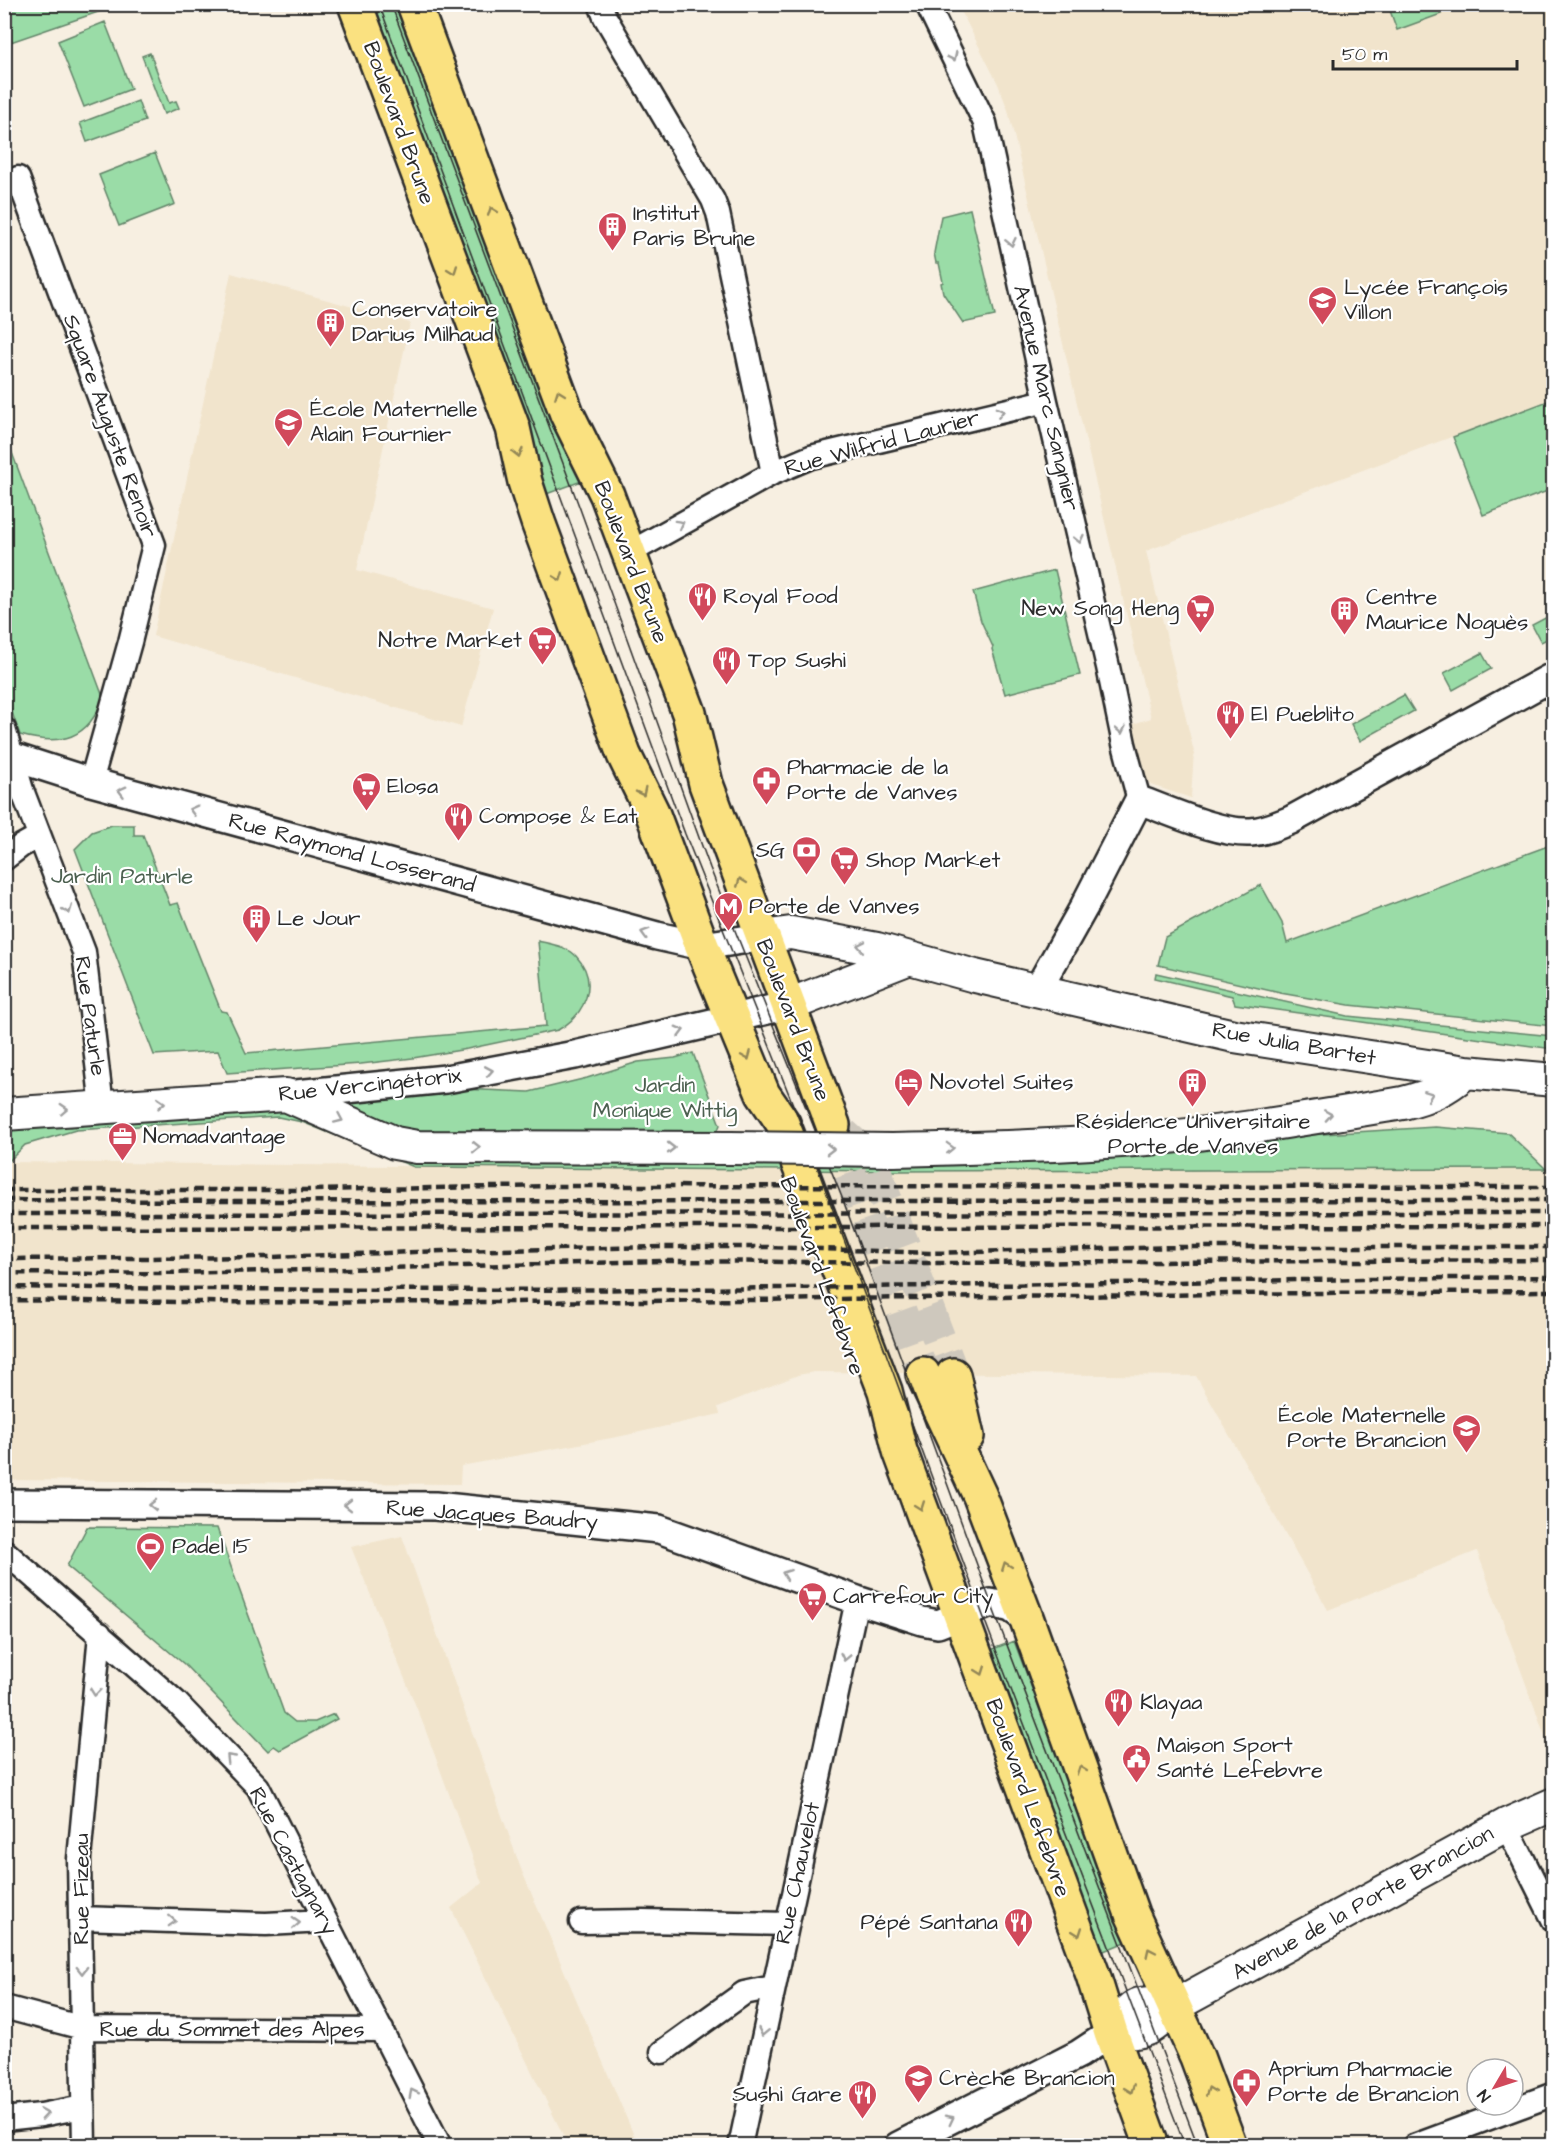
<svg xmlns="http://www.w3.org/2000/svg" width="1558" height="2150" font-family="'Architects Daughter',sans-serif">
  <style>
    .built { fill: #f1e4cc }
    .green { fill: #9adca7; stroke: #628469; stroke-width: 1.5 }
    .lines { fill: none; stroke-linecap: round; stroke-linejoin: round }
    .primary-tunnel { stroke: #cec8bd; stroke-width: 33; stroke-dasharray: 33 16; stroke-linecap: butt }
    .minor-casing { stroke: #2b2b2b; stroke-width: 27 }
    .tertiary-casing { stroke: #2b2b2b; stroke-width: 32 }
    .secondary-casing { stroke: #2b2b2b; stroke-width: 36 }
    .primary-casing { stroke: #2b2b2b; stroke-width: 38 }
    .minor { stroke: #fff; stroke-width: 22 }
    .tertiary { stroke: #fff; stroke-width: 27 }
    .secondary { stroke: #fff; stroke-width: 32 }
    .primary { stroke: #fae180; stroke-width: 33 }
    .tram { stroke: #2b2b2b; stroke-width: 1.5 }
    .rail { stroke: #2b2b2b; stroke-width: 4.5; stroke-dasharray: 9 4.5; stroke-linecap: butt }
    .secondary-bridge-casing { stroke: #2b2b2b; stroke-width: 36; stroke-linecap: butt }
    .secondary-bridge { stroke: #fff; stroke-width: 32 }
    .oneway { stroke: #a0a0a0 }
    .oneway2 { stroke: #928656 }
    .labels { text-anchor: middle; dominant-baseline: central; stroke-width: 4.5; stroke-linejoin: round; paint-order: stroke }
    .street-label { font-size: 22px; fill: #2b2b2b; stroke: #fff }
    .poi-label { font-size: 22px; fill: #2b2b2b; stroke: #fff; text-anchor: start }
    .park-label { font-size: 22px; fill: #4c6050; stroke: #fff }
  </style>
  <rect width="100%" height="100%" fill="#f7efe1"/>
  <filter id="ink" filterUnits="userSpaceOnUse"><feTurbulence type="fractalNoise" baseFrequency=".0167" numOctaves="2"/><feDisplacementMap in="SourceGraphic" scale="12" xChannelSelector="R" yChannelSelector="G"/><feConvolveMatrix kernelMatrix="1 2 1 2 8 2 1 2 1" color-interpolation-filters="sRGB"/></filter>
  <g filter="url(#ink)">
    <path class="built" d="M958 5H1553V399L1146 551 1194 752 1191 798 1151 785 1144 777 1130 725 1151 718 1008 110 998 84Z
      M231 273 410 323 357 570 493 608 461 727 153 636Z
      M5 1162 898 1171 1553 1169 1554 1741 1548 1744 1477 1551 1328 1610 1196 1376 814 1372 798 1375 718 1407 720 1414 622 1436 461 1466 460 1484 5 1480Z
      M402 1536 521 1869 638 2145H568L451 1908 482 1883 424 1726 351 1547Z"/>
    <path class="green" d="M4 5H102L104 10 5 44Z
      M366 5H403L587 479 541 496Z
      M1388 5H1444L1439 7 1441 14 1397 30Z
      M105 22 131 89 84 107 58 41Z
      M150 53 169 103 176 101 179 108 164 114 142 56Z
      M138 101 145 121 87 142 80 123Z
      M155 153 175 204 119 226 99 175Z
      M970 209 995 316 963 323 943 293 941 283 943 282 939 263H936L934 253 941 216Z
      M1553 399V489L1483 515 1453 437Z
      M5 434 103 697C89 740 60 746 20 735L5 693Z
      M1055 570 1080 675 1005 694 992 649 993 647 981 621 973 592Z
      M1553 614V636L1541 642 1532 625Z
      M1482 653 1491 669 1453 690 1444 673Z
      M1404 695 1414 711 1360 741 1351 724Z
      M112 825H134V835H143L170 905 178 903 221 1011 227 1012 246 1053 546 1026 538 941C550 944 567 946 576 956 600 982 585 1015 558 1030L467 1049 413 1058 361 1064 227 1073 218 1051 154 1055 75 849 92 832Z
      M1553 844V1026L1349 1005 1280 993 1158 965 1165 937 1261 885 1282 923 1287 943Z
      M1156 973 1347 1016 1553 1036V1049L1235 1004 1232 996 1155 978Z
      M693 1053 720 1125 717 1132 708 1135 417 1138 340 1105 344 1103 416 1096 461 1089 529 1092 587 1078 638 1062 675 1058Z
      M277 1108 384 1146 985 1155 1435 1127 1508 1133 1546 1169 898 1171 414 1167 302 1122 278 1117 76 1130 25 1145 8 1162H5L4 1141 14 1128Z
      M87 1527 217 1528 284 1713 295 1722H315L334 1714 337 1719 280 1750 274 1746 268 1751 184 1664 67 1566Z
      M1014 1641 1128 1941 1099 1953 985 1652Z"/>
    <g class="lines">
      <path class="primary-tunnel" d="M833 1127 923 1374
        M843 1134 870 1158 953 1375"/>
      <defs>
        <path id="minor" d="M600 4 605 17 713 200 718 213 773 473
          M927 4 985 123 1046 401 1108 667 1124 744 1139 800
          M18 178 154 545 130 642 91 782
          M629 553 773 473 811 457 1046 401
          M4 729 22 790 84 952 102 1107
          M4 859 21 846 39 836
          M4 1551 176 1702 258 1787 440 2146
          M1506 1825 1554 1921
          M80 1918 266 1924 325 1921
          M581 1922 643 1921 787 1924
          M4 2007 83 2028 382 2030
          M662 2052 744 1993 773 1987
          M4 2119 41 2115 83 2107
          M84 2146 79 1859 100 1634
          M740 2146 857 1600
          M1414 2146 1554 2094"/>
        <path id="tertiary" d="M4 754 91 782 657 936 702 946 762 937
          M1038 989 1084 907 1139 800C1170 811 1219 834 1251 832 1265 831 1279 825 1291 820L1554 676
          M286 1095 446 1079 575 1055 789 1005
          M4 1503 435 1506 659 1529 857 1600 922 1621 938 1624 991 1603 1011 1608 1027 1620
          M898 2146 1079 2054 1111 2033"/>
        <path id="secondary" d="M762 937 791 933 877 949 975 976 1234 1036 1466 1072 1554 1080
          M789 1005 907 959
          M4 1114 286 1095 395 1143 417 1147 730 1148
          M892 1150C977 1148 1062 1146 1147 1139 1232 1132 1318 1117 1403 1103 1431 1096 1444 1090 1466 1072
          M1111 2033C1149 2032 1148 2033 1174 2006L1506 1825 1554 1804
          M1111 2033C1138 2001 1132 2000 1174 2006"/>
        <path id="primary" d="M355 4 513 428 525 482 538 522 624 755 652 812 702 946 763 1094 783 1123 885 1391 900 1451 1093 1975 1111 2033 1152 2146
          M414 4 567 414 607 495 689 713 706 784 833 1125
          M923 1374 980 1496 1027 1620 1132 1914 1197 2057 1230 2146
          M953 1375 967 1436"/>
      </defs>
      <use href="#minor" class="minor-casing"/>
      <use href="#tertiary" class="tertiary-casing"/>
      <use href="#secondary" class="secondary-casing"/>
      <use href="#primary" class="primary-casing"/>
      <use href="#minor" class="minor"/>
      <use href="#tertiary" class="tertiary"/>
      <use href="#secondary" class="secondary"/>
      <use href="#primary" class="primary"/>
      <path class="tram" d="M379 4 685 834 806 1137 988 1629 1185 2146
        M391 4 579 506 710 868 843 1200 991 1603 1198 2146"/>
      <path class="rail" d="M4 1190H309L557 1186 1554 1187
        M4 1200C521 1203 1037 1200 1554 1200
        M4 1214 1554 1213
        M4 1228 1554 1226
        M4 1259 271 1257 443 1251 662 1247H768L929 1253 1180 1247H1554
        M4 1273 103 1274 271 1271 662 1261 933 1263 1554 1260
        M4 1287C264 1290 523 1291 783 1288 1040 1285 1297 1279 1554 1277
        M4 1300C521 1308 1037 1294 1554 1291"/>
      <defs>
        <path id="secondary-bridge" d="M730 1148 892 1150"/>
      </defs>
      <use href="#secondary-bridge" class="secondary-bridge-casing"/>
      <use href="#secondary-bridge" class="secondary-bridge"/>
    </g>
    <defs><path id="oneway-chevron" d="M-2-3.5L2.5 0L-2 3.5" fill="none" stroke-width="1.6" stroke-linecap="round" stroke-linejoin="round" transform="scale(1.5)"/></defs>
    <g class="oneway">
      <use href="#oneway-chevron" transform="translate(953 57) rotate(64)"/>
      <use href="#oneway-chevron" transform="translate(1011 242) rotate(78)"/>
      <use href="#oneway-chevron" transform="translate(1000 412) rotate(-14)"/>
      <use href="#oneway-chevron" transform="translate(680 524) rotate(-29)"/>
      <use href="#oneway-chevron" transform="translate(1079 539) rotate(77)"/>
      <use href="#oneway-chevron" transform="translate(1121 730) rotate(79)"/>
      <use href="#oneway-chevron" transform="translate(122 791) rotate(-165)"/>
      <use href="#oneway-chevron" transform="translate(193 810) rotate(-165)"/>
      <use href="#oneway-chevron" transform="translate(68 910) rotate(69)"/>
      <use href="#oneway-chevron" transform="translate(645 933) rotate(-164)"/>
      <use href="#oneway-chevron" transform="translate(861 946) rotate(-169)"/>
      <use href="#oneway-chevron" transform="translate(680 1031) rotate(-15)"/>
      <use href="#oneway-chevron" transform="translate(489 1071) rotate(-10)"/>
      <use href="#oneway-chevron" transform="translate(1429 1095) rotate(-21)"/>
      <use href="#oneway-chevron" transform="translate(161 1103) rotate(-4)"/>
      <use href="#oneway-chevron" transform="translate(64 1109) rotate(-3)"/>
      <use href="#oneway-chevron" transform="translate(1328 1115) rotate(-9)"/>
      <use href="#oneway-chevron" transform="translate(339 1119) rotate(24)"/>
      <use href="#oneway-chevron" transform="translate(476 1147)"/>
      <use href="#oneway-chevron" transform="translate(671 1148)"/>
      <use href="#oneway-chevron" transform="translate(950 1148) rotate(-2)"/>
      <use href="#oneway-chevron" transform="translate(830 1149) rotate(1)"/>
      <use href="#oneway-chevron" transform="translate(153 1505) rotate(-180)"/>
      <use href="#oneway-chevron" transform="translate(348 1505) rotate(-180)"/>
      <use href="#oneway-chevron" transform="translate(786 1574) rotate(-160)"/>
      <use href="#oneway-chevron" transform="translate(845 1657) rotate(102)"/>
      <use href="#oneway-chevron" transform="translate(95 1692) rotate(96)"/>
      <use href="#oneway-chevron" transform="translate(230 1758) rotate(-134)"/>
      <use href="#oneway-chevron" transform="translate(172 1921) rotate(2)"/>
      <use href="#oneway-chevron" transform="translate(296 1923) rotate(-3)"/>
      <use href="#oneway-chevron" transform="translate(82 1970) rotate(89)"/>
      <use href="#oneway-chevron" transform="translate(763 2032) rotate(102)"/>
      <use href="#oneway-chevron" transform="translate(413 2093) rotate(-117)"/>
      <use href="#oneway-chevron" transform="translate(44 2114) rotate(-9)"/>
      <use href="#oneway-chevron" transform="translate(950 2119) rotate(-27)"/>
    </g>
    <g class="oneway2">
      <use href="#oneway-chevron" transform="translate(492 211) rotate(-110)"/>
      <use href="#oneway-chevron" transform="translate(453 270) rotate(70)"/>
      <use href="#oneway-chevron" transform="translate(559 394) rotate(-110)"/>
      <use href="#oneway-chevron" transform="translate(518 453) rotate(77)"/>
      <use href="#oneway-chevron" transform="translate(559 577) rotate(69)"/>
      <use href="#oneway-chevron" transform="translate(642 792) rotate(64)"/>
      <use href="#oneway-chevron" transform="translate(741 882) rotate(-111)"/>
      <use href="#oneway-chevron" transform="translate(747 1056) rotate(67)"/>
      <use href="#oneway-chevron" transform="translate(920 1506) rotate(70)"/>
      <use href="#oneway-chevron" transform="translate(1006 1566) rotate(-111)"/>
      <use href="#oneway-chevron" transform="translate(981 1671) rotate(70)"/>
      <use href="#oneway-chevron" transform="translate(1081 1770) rotate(-110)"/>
      <use href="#oneway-chevron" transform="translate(1078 1932) rotate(70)"/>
      <use href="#oneway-chevron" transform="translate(1150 1952) rotate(-115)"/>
      <use href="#oneway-chevron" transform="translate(1130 2089) rotate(69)"/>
      <use href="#oneway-chevron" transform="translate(1210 2091) rotate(-111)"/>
    </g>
  </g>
  <defs>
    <symbol id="building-pin" viewBox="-11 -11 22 30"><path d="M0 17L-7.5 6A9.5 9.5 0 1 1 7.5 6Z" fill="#d1495b" stroke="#fff"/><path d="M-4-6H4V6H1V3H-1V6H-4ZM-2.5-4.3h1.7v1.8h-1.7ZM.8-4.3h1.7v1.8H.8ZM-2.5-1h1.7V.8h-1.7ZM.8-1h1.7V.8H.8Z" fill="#fff"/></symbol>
    <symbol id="school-pin" viewBox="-11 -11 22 30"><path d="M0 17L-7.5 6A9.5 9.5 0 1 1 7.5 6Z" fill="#d1495b" stroke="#fff"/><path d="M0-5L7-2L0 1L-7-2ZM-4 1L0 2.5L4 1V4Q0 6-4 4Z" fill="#fff"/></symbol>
    <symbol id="restaurant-pin" viewBox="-11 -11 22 30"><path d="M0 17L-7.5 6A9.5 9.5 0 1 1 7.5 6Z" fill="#d1495b" stroke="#fff"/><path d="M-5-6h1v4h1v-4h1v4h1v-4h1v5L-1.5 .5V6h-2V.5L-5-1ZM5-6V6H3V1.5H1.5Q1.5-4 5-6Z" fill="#fff"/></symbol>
    <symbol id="supermarket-pin" viewBox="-11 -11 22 30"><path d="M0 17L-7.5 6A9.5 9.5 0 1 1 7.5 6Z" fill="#d1495b" stroke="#fff"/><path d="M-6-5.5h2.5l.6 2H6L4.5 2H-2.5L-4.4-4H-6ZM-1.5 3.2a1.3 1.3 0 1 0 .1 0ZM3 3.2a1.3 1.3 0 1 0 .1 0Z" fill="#fff"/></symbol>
    <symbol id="pharmacy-pin" viewBox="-11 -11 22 30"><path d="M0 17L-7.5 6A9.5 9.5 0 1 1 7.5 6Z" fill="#d1495b" stroke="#fff"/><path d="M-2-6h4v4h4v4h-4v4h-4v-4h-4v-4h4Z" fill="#fff"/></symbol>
    <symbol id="bank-pin" viewBox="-11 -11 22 30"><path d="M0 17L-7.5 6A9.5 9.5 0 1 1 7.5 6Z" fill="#d1495b" stroke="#fff"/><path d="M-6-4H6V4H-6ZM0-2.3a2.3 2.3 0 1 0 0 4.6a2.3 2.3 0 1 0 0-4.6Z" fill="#fff"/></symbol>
    <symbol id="metro-pin" viewBox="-11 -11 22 30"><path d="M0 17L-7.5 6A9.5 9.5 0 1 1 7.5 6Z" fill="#d1495b" stroke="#fff"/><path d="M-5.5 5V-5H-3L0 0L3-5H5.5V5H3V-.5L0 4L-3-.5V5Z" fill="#fff"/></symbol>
    <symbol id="hotel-pin" viewBox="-11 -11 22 30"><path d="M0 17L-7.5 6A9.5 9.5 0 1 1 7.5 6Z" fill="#d1495b" stroke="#fff"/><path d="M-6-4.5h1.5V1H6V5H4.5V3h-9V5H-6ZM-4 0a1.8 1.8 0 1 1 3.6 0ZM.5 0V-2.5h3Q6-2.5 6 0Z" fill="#fff"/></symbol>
    <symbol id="office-pin" viewBox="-11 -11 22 30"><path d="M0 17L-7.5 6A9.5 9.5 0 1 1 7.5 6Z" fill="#d1495b" stroke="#fff"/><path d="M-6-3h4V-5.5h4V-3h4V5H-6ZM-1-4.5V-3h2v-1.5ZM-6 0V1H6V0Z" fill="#fff"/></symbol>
    <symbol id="stadium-pin" viewBox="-11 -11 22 30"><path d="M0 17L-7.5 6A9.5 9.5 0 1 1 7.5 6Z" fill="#d1495b" stroke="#fff"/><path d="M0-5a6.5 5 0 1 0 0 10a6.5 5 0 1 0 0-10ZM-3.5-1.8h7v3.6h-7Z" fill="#fff"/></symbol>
    <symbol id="civic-pin" viewBox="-11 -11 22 30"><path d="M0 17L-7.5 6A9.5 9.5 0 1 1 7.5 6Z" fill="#d1495b" stroke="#fff"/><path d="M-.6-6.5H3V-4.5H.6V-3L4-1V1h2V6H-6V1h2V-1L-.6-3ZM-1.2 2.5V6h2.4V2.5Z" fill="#fff"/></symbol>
  </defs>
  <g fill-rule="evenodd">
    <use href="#building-pin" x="596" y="210" width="33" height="45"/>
    <use href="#school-pin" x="1306" y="284" width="33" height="45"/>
    <use href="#building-pin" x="314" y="306" width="33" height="45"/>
    <use href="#school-pin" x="272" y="406" width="33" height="45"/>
    <use href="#restaurant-pin" x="686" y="580" width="33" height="45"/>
    <use href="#supermarket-pin" x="1184" y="592" width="33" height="45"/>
    <use href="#building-pin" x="1328" y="594" width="33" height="45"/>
    <use href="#supermarket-pin" x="526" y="624" width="33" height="45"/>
    <use href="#restaurant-pin" x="710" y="644" width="33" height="45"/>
    <use href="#restaurant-pin" x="1214" y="698" width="33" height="45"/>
    <use href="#pharmacy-pin" x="750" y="764" width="33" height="45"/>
    <use href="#supermarket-pin" x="350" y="770" width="33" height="45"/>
    <use href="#restaurant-pin" x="442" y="800" width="33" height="45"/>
    <use href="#bank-pin" x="790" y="834" width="33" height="45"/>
    <use href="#supermarket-pin" x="828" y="844" width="33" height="45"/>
    <use href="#metro-pin" x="712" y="890" width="33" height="45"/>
    <use href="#building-pin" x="240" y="902" width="33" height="45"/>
    <use href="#hotel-pin" x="892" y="1066" width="33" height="45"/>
    <use href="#building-pin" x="1176" y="1066" width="33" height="45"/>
    <use href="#office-pin" x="106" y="1120" width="33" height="45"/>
    <use href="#school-pin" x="1450" y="1412" width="33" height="45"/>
    <use href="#stadium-pin" x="134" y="1530" width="33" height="45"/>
    <use href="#supermarket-pin" x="796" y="1580" width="33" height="45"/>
    <use href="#restaurant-pin" x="1102" y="1686" width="33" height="45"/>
    <use href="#civic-pin" x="1120" y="1742" width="33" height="45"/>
    <use href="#restaurant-pin" x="1002" y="1906" width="33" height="45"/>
    <use href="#school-pin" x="902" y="2062" width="33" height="45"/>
    <use href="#pharmacy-pin" x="1230" y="2066" width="33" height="45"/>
    <use href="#restaurant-pin" x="846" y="2078" width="33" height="45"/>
  </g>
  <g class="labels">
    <g class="street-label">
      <text transform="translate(399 123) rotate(70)">Boulevard Brune</text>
      <text transform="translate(1046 398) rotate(77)">Avenue Marc Sangnier</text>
      <text transform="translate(110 426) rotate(70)">Square Auguste Renoir</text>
      <text transform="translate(882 443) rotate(-15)">Rue Wilfrid Laurier</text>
      <text transform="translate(631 562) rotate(69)">Boulevard Brune</text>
      <text transform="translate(352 853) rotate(15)">Rue Raymond Losserand</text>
      <text transform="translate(90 1016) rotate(82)">Rue Paturle</text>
      <text transform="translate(793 1020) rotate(69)">Boulevard Brune</text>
      <text transform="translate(1294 1044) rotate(10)">Rue Julia Bartet</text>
      <text transform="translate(370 1085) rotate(-6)">Rue Vercingétorix</text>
      <text transform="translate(822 1276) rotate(70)">Boulevard Lefebvre</text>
      <text transform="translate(492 1515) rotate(4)">Rue Jacques Baudry</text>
      <text transform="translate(1028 1798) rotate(70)">Boulevard Lefebvre</text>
      <text transform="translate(293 1861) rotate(62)">Rue Castagnary</text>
      <text transform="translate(798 1873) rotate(-78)">Rue Chauvelot</text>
      <text transform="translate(81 1889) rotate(-90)">Rue Fizeau</text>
      <text transform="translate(1363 1903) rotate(-29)">Avenue de la Porte Brancion</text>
      <text x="232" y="2029">Rue du Sommet des Alpes</text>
    </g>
    <g class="poi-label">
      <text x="633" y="213">Institut<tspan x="633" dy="25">Paris Brune</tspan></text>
      <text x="1344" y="287">Lycée François<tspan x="1344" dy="25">Villon</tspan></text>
      <text x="352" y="309">Conservatoire<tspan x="352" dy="25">Darius Milhaud</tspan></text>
      <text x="310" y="409">École Maternelle<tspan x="310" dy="25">Alain Fournier</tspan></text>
      <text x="723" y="596">Royal Food</text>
      <text x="1366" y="597">Centre<tspan x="1366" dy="25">Maurice Noguès</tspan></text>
      <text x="1179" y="608" text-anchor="end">New Song Heng</text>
      <text x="522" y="640" text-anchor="end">Notre Market</text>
      <text x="748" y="660">Top Sushi</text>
      <text x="1251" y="714">El Pueblito</text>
      <text x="787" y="767">Pharmacie de la<tspan x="787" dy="25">Porte de Vanves</tspan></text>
      <text x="387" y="786">Elosa</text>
      <text x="479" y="816">Compose &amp; Eat</text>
      <text x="785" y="850" text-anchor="end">SG</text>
      <text x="866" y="860">Shop Market</text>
      <text x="749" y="906">Porte de Vanves</text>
      <text x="277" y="918">Le Jour</text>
      <text x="930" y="1082">Novotel Suites</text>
      <text x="1193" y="1121" text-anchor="middle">Résidence Universitaire<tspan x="1193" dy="25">Porte de Vanves</tspan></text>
      <text x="143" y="1136">Nomadvantage</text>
      <text x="1446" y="1415" text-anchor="end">École Maternelle<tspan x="1446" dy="25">Porte Brancion</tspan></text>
      <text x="172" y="1546">Padel 15</text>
      <text x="833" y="1596">Carrefour City</text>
      <text x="1140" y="1702">Klayaa</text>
      <text x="1157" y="1745">Maison Sport<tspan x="1157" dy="25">Santé Lefebvre</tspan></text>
      <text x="998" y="1922" text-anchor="end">Pépé Santana</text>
      <text x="1268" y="2069">Aprium Pharmacie<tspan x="1268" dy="25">Porte de Brancion</tspan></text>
      <text x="939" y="2078">Crèche Brancion</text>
      <text x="842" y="2094" text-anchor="end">Sushi Gare</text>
    </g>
    <g class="park-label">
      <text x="122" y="876">Jardin Paturle</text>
      <text x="665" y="1085">Jardin<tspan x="665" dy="25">Monique Wittig</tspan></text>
    </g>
  </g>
  <rect width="1558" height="2150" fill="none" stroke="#fff" stroke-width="24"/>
  <rect x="12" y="12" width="1534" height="2126" fill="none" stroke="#2b2b2b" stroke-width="2" filter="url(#ink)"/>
  <g transform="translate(1495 2087) rotate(231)"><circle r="28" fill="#ffffff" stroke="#aaaaaa" stroke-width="1.5"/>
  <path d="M0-4.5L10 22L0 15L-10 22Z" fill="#d1495b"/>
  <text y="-9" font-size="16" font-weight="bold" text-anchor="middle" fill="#2b2b2b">N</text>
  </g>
  <path d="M1333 60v9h184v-9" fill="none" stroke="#2b2b2b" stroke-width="3"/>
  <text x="1342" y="60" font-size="18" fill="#2b2b2b" stroke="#ffffff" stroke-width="4.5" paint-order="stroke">50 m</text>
</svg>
